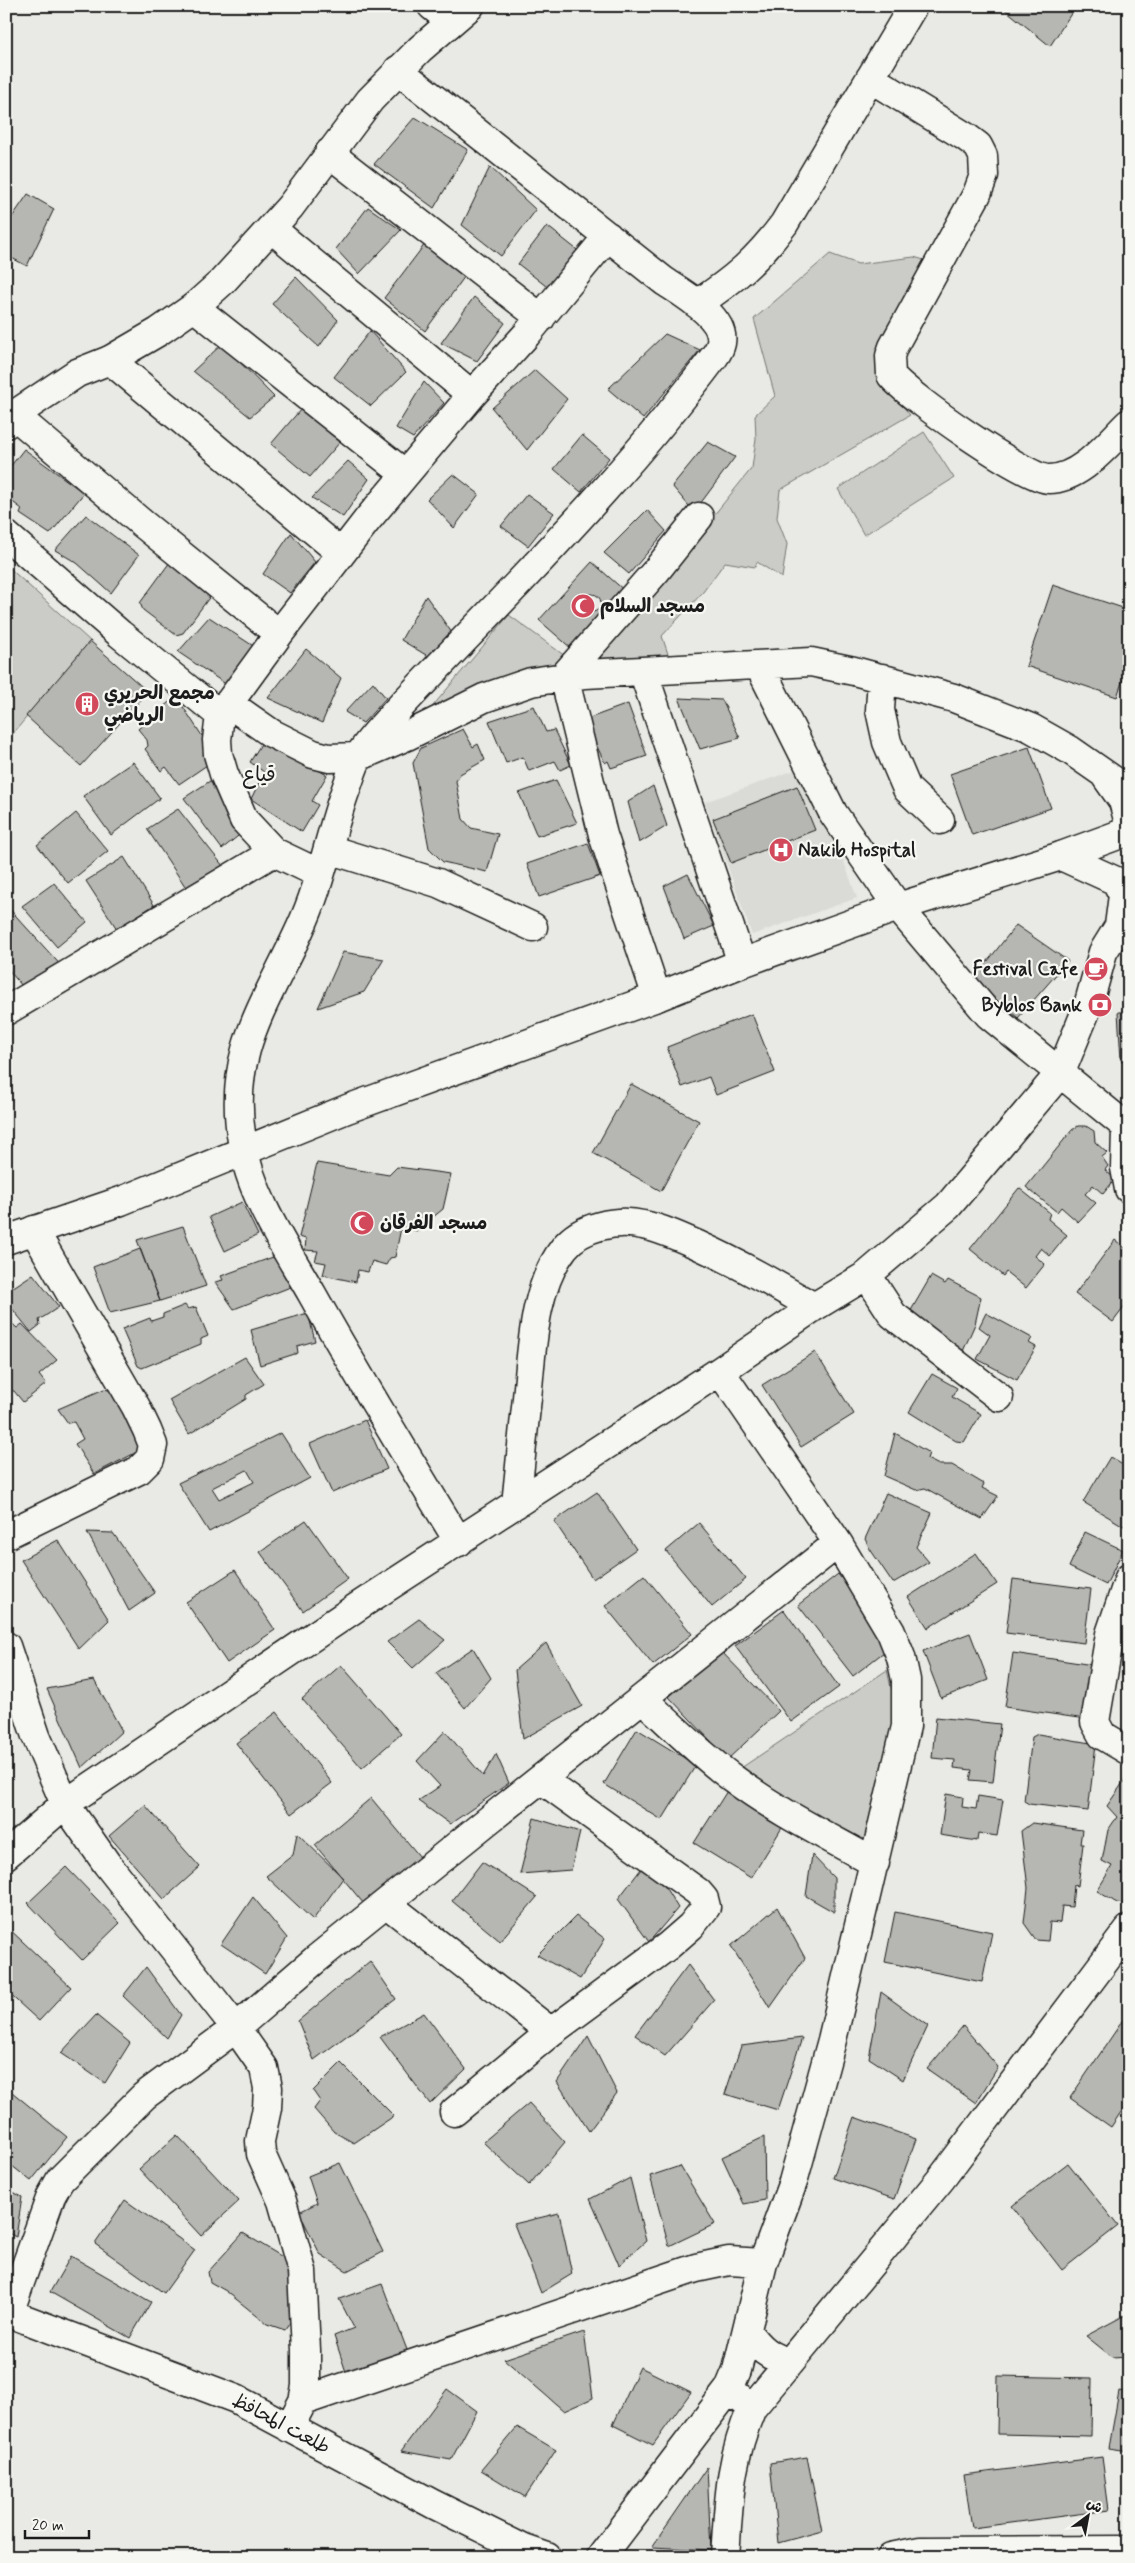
<svg xmlns="http://www.w3.org/2000/svg" width="1135" height="2563" font-family="Mynerve,'Playpen Sans Arabic',sans-serif">
  <style>
    .built { fill: #dadad6 }
    .green { fill: #cbcbc7; stroke: #747472 }
    .building { fill: #b6b6b3; stroke: #1c1c1c; fill-rule: evenodd }
    .lines { fill: none; stroke-linecap: round; stroke-linejoin: round }
    .minor-casing { stroke: #1c1c1c; stroke-width: 31 }
    .major-casing { stroke: #1c1c1c; stroke-width: 31 }
    .minor { stroke: #f6f6f2; stroke-width: 28 }
    .major { stroke: #f6f6f2; stroke-width: 28 }
    .labels { text-anchor: middle; dominant-baseline: central; stroke-width: 4.5; stroke-linejoin: round; paint-order: stroke }
    .poi-label { font-size: 19px; font-weight: bold; fill: #1c1c1c; stroke: #f6f6f2; text-anchor: start }
    .street-label { font-size: 19px; fill: #1c1c1c; stroke: #f6f6f2 }
    .quarter-label { font-size: 21px; fill: #1c1c1c; stroke: #f6f6f2 }
  </style>
  <rect width="100%" height="100%" fill="#e9e9e5"/>
  <filter id="ink" filterUnits="userSpaceOnUse"><feTurbulence type="fractalNoise" baseFrequency=".02" numOctaves="2"/><feDisplacementMap in="SourceGraphic" scale="10" xChannelSelector="R" yChannelSelector="G"/><feConvolveMatrix kernelMatrix="1 2 1 2 8 2 1 2 1" color-interpolation-filters="sRGB"/></filter>
  <g filter="url(#ink)">
    <path class="built" d="M809 765 857 898 752 935 705 802Z"/>
    <path class="green" d="M830 254 858 264 914 257 931 262 884 335V383L910 415 780 490 777 518 787 544 782 578 757 562 755 567 725 562 703 592 662 636 669 657 594 666 590 655 697 536 752 468 756 439 755 415 775 396 754 319Z
      M924 432 954 478 864 535 838 489Z
      M6 565 90 641 6 742Z
      M509 615 565 656 560 665 422 719Z
      M887 1670 899 1723 874 1856 741 1768Z"/>
    <path class="building" d="M1001 6H1076L1050 46Z
      M415 117 468 150 434 208 374 164Z
      M490 167 536 210 501 256 462 225Z
      M28 194 54 209 27 266 6 255V226Z
      M368 207 401 230 359 274 336 249Z
      M547 226 581 253 551 290 518 264Z
      M425 244 465 276 425 331 384 298Z
      M296 277 338 320 319 347 272 304Z
      M474 297 505 323 477 361 441 343Z
      M370 331 406 372 371 406 334 377Z
      M665 334 700 350 643 419 608 389Z
      M222 344 274 397 250 417 193 371Z
      M535 370 567 399 527 450 492 408Z
      M424 382 444 403 413 438 396 428Z
      M301 409 340 442 310 477 271 444Z
      M582 435 609 458 581 492 554 469Z
      M708 442 735 457 694 512 672 486Z
      M24 449 84 493 50 534 20 514 22 509 6 497V472Z
      M348 461 369 479 343 517 312 498Z
      M453 474 479 494 454 528 427 499Z
      M527 494 554 513 528 546 501 526Z
      M647 510 666 531 629 574 604 553Z
      M86 515 139 555 111 593 77 563 55 550Z
      M291 533 315 562 290 593 263 574Z
      M170 562 214 591 183 633 176 635 143 610 140 603Z
      M592 562 626 592 572 649 539 620Z
      M1053 585 1129 610V661L1117 697 1026 666Z
      M583 603a9 9 0 1 1 18 0a9 9 0 1 1-18 0Z
      M426 596 452 633 431 658 401 640Z
      M209 617 261 651 230 687 178 652Z
      M90 641 148 692 81 766 26 716Z
      M306 649 341 678 322 723 268 698Z
      M373 682 386 698 363 723 345 712Z
      M176 696 212 751 210 763 179 784 166 767 161 771 145 749 148 746 147 740 138 729Z
      M679 698 722 700 740 738 700 749Z
      M628 704 647 756 611 768 608 761 605 763 584 720Z
      M534 706 546 732 554 730 571 765 560 770 555 761 529 771 523 757 506 763 489 721Z
      M463 729 473 747 478 744 485 760 460 774 456 781 463 819 471 828 498 834 487 872 443 862 429 848 413 763 421 748Z
      M264 739 327 775 312 801 318 805 302 832 251 799 264 772 250 762Z
      M1029 747 1051 808 972 835 950 774Z
      M133 762 160 798 111 835 83 796Z
      M213 779 243 832 222 849 184 798Z
      M556 780 577 823 537 836 519 793Z
      M653 786 667 826 639 843 628 802Z
      M797 786 815 830 731 863 713 819Z
      M178 809 227 871 191 895 147 829Z
      M76 813 108 851 68 883 37 845Z
      M588 843 600 876 539 897 527 864Z
      M124 857 154 905 117 929 86 881Z
      M688 874 714 926 684 939 664 886Z
      M54 883 87 922 57 947 22 906Z
      M6 905 65 970 28 993 6 967Z
      M1016 925 1068 961 1018 1018 973 980Z
      M343 952 384 959 364 992 318 1008Z
      M1127 1002H1129V1066L1121 1060 1118 1012H1125Z
      M752 1014 775 1072 716 1095 709 1077 682 1087 667 1047Z
      M631 1084 699 1121 661 1191 593 1153Z
      M1078 1126H1086L1094 1131 1095 1142 1107 1153 1102 1157 1108 1166 1105 1170 1115 1179 1103 1194 1093 1185 1085 1194 1096 1203 1078 1222 1061 1207 1057 1212 1026 1187 1072 1130Z
      M317 1163 389 1175 397 1167 451 1174 443 1209 432 1218 423 1217 418 1231 401 1228 395 1257 390 1258 386 1265 372 1261 368 1272 358 1270 356 1282 323 1275 326 1263 315 1261 318 1251 305 1250 306 1239 299 1237Z
      M1019 1188 1050 1213 1048 1219 1067 1235 1050 1256 1041 1248 1035 1256 1045 1264 1026 1288 1006 1272 1003 1276 970 1249Z
      M242 1202 258 1235 225 1251 209 1217Z
      M183 1226 206 1286 160 1301 137 1240Z
      M1115 1240 1129 1251V1301L1113 1322 1075 1294Z
      M140 1249 160 1301 110 1313 93 1267Z
      M273 1257 293 1286 234 1309 215 1282 223 1280 221 1276Z
      M33 1274 59 1307 39 1320 40 1325 31 1332 6 1301V1292Z
      M931 1276 945 1284 948 1280 981 1297 975 1324 960 1358 906 1319Z
      M185 1305 188 1309 196 1307 208 1336 201 1339V1344L142 1368 138 1366 122 1329 150 1318 151 1321 163 1317V1314Z
      M308 1313 315 1341 297 1346 298 1353 260 1365 251 1330Z
      M986 1313 1032 1338 1029 1343 1036 1347 1017 1380 977 1359 990 1335 979 1327Z
      M6 1318 17 1328 22 1324 57 1360 39 1375 46 1384 23 1402 14 1391 6 1390Z
      M815 1352 854 1414 801 1447 762 1385Z
      M245 1357 264 1384 246 1395V1399L189 1434 169 1400Z
      M932 1374 957 1388 952 1397 981 1414 964 1442 956 1441 909 1412Z
      M104 1389 113 1391 143 1449 94 1474 75 1444 83 1439 74 1422 68 1423 58 1409Z
      M365 1420 387 1469 332 1493 310 1444Z
      M281 1433 310 1478 209 1532 178 1483ZM247 1470 254 1482 219 1499 212 1488Z
      M895 1433 929 1453 927 1459 939 1465H952L984 1484 982 1488 998 1496 982 1519 925 1488 916 1490 884 1476Z
      M1110 1457 1129 1469V1529L1083 1502Z
      M597 1492 636 1549 593 1579 554 1521Z
      M886 1493 932 1513 916 1547 929 1562 893 1583 870 1549 865 1539Z
      M306 1520 348 1579 303 1611 260 1552Z
      M699 1523 746 1579 712 1607 666 1551Z
      M87 1532 113 1533 155 1593 129 1611Z
      M1085 1532 1123 1550 1106 1585 1069 1567Z
      M58 1540 109 1620 79 1649 21 1560Z
      M976 1553 997 1584 928 1628 908 1597Z
      M235 1570 275 1630 227 1663 186 1602Z
      M838 1574 893 1645 853 1676 798 1605Z
      M644 1575 692 1634 653 1665 605 1606Z
      M1013 1579 1091 1589 1084 1643 1006 1633Z
      M784 1610 839 1687 791 1722 735 1646Z
      M419 1619 445 1640 413 1668 387 1642Z
      M970 1633 988 1680 941 1698 923 1651Z
      M546 1643 582 1706 523 1739 515 1670Z
      M473 1648 491 1678 465 1708 436 1673Z
      M719 1649 779 1711 728 1759 669 1697Z
      M1013 1653 1093 1665 1085 1719 1005 1707Z
      M341 1665 401 1734 362 1768 302 1699Z
      M94 1680 122 1731 82 1768 47 1689Z
      M277 1712 332 1783 291 1814 236 1743Z
      M936 1717 1000 1724 993 1782 970 1780 972 1770 954 1768 955 1760 932 1758Z
      M637 1729 696 1765 662 1820 604 1784Z
      M445 1731 483 1776 496 1754 509 1783 450 1824 418 1801 440 1786 417 1761Z
      M1038 1734 1096 1744 1088 1811 1029 1804 1024 1801 1032 1737Z
      M1129 1774V1903L1125 1904 1117 1903 1097 1891 1112 1866 1102 1861 1108 1830 1117 1817 1107 1806Z
      M727 1791 783 1826 751 1878 694 1843Z
      M946 1794 963 1797 962 1807 976 1809 978 1796 1003 1800 997 1836 978 1833 977 1841 940 1835Z
      M371 1798 420 1857 364 1904 315 1845Z
      M145 1805 200 1867 164 1899 109 1836Z
      M534 1818 580 1832 571 1870 520 1874Z
      M1032 1823 1082 1830 1080 1844H1083L1078 1886 1074 1885 1072 1907 1062 1906 1060 1923 1050 1922 1048 1941 1036 1940 1024 1923 1028 1888 1021 1831Z
      M297 1833 343 1878 313 1920 266 1876 293 1855Z
      M812 1855 834 1878V1912L806 1896Z
      M648 1860 678 1908 649 1942 618 1899Z
      M482 1862 537 1897 500 1941 452 1901Z
      M66 1867 120 1923 82 1960 28 1903Z
      M253 1897 287 1938 265 1974 221 1944Z
      M777 1907 805 1958 770 2008 731 1946Z
      M895 1912 992 1932 982 1982 885 1962Z
      M576 1916 605 1939 580 1979 537 1955Z
      M6 1926 71 1987 39 2021 6 1991Z
      M370 1961 396 1999 314 2060 298 2021Z
      M688 1965 714 2000 665 2056 635 2035Z
      M146 1967 181 2015 167 2038 123 1996Z
      M881 1992 928 2026 903 2080 869 2058Z
      M424 2013 466 2069 430 2104 380 2037Z
      M96 2015 130 2043 105 2083 61 2053Z
      M1123 2020 1129 2024V2100L1111 2127 1070 2098Z
      M963 2026 998 2067 976 2103 927 2069Z
      M588 2036 617 2093 589 2131 557 2082Z
      M802 2038 778 2110 725 2094 741 2046Z
      M341 2063 394 2116 354 2143 334 2132 314 2109 320 2101 313 2091Z
      M12 2092 67 2137 31 2181 6 2161V2100Z
      M529 2103 565 2142 529 2185 483 2142Z
      M854 2117 916 2139 894 2199 833 2178Z
      M177 2135 239 2201 201 2236 139 2169Z
      M764 2137 765 2200 744 2204 722 2157Z
      M340 2163 383 2252 347 2271 320 2254 299 2212 317 2203 308 2176Z
      M1068 2163 1118 2226 1062 2270 1012 2206Z
      M680 2166 715 2224 669 2246 650 2176Z
      M630 2178 646 2241 619 2265 590 2199Z
      M6 2188 22 2197 16 2237 6 2232Z
      M125 2200 195 2250 164 2293 95 2244Z
      M559 2213 572 2274 541 2293 514 2224Z
      M243 2233 289 2261 293 2318 285 2330 267 2324 226 2291 210 2282 208 2272Z
      M71 2256 151 2302 130 2338 50 2292Z
      M382 2284 407 2350 347 2375 334 2336 354 2328 339 2299Z
      M1129 2313V2356L1112 2357 1086 2336Z
      M584 2332 593 2398 564 2411 504 2359Z
      M640 2367 691 2392 653 2445 613 2425Z
      M998 2376 1092 2378 1091 2436 997 2434Z
      M447 2389 477 2411 451 2460 401 2451Z
      M1119 2391 1129 2393V2451L1109 2448Z
      M517 2427 556 2450 525 2497 481 2470Z
      M807 2457 822 2531 778 2543 770 2463Z
      M1102 2457 1109 2510 972 2528 964 2475Z
      M707 2467 711 2550 652 2547Z"/>
    <g class="lines">
      <defs>
        <path id="minor" d="M432 6 451 21
          M398 70 664 281C682 293 726 317 721 343 720 348 717 353 714 357 645 449 566 534 487 616 457 647 428 677 399 708 386 723 369 739 359 756 353 766 350 779 346 789 329 836 321 885 300 929 265 1006 227 1052 242 1141 250 1195 285 1247 312 1294 359 1378 409 1460 459 1542
          M870 78 966 137 978 146 983 156 984 175 977 194 893 347 890 356 891 375C907 396 1026 479 1049 479 1081 479 1108 443 1129 423
          M329 153 541 318
          M272 229 472 395
          M697 304C735 279 757 260 784 224L913 6
          M194 307 405 474
          M110 360 341 553
          M14 415 143 524 279 634
          M6 535 120 634 220 715
          M759 665 833 813 898 907 989 1015 1129 1129
          M643 671 742 963
          M882 678 880 710 887 742 907 789 940 820
          M228 703 271 733 313 754 329 758 358 757 407 736 484 698 531 682 585 674 811 662 854 671 954 698 1031 728 1070 750 1129 791
          M1106 777 1123 801 1129 823
          M328 849 438 883 533 927
          M320 874 274 852 244 820 224 774 218 754 217 740 220 715 279 634 368 519 472 395 527 334 608 236
          M657 997 603 835 564 676 656 571 699 517
          M6 1011 274 852
          M1126 1128 1125 1168 1129 1189
          M867 1275 893 1315 999 1397
          M720 1371 838 1543 891 1632 901 1657 906 1680V1726L832 2040 793 2182 763 2263 737 2370 729 2389 752 2408
          M516 1504C520 1468 523 1433 527 1398 532 1350 533 1288 564 1248 581 1226 617 1219 643 1225 663 1229 682 1238 700 1246 740 1264 776 1285 814 1307
          M6 1535 139 1470 150 1459 153 1445 147 1430 136 1407 34 1230
          M1129 1578 1110 1634 1095 1722 1102 1735 1129 1751
          M6 1646 36 1736 65 1804 107 1864 236 2028 264 2068 268 2088 267 2108 260 2141 261 2154 282 2201 302 2271 306 2350V2386L303 2401 289 2428
          M643 1699C672 1726 700 1754 731 1777 776 1811 827 1836 875 1863
          M6 1855 65 1804 357 1607 720 1371 814 1307 867 1275 948 1206 1061 1072 1088 1006 1103 952 1119 926 1123 895 1116 881 1061 856
          M387 1904 551 2032
          M454 2112 551 2032 668 1946 691 1926 706 1907 704 1899 698 1892 541 1779
          M6 2312 236 2399 433 2504 524 2549 547 2557
          M9 2313 51 2196 60 2180 144 2096 236 2028 315 1960 490 1819 838 1543
          M747 2331C758 2348 770 2358 790 2362
          M303 2401 696 2268 729 2261 763 2263
          M601 2557 729 2389
          M725 2557C729 2500 729 2462 752 2408L941 2179 1129 1929
          M891 2557 920 2551 1129 2550"/>
        <path id="major" d="M6 424 14 415 77 373 110 360 158 332 194 307 222 282 290 207 370 100 420 49 470 6
          M6 1240 121 1201 347 1109 657 997 742 963 898 907 1061 856 1129 831"/>
      </defs>
      <use href="#minor" class="minor-casing"/>
      <use href="#major" class="major-casing"/>
      <use href="#minor" class="minor"/>
      <use href="#major" class="major"/>
    </g>
  </g>
  <defs>
    <symbol id="mosque-disc" viewBox="-11 -11 22 22"><circle r="9.5" fill="#d1495b" stroke="#f6f6f2"/><path d="M3.5-4.9A6 6 0 1 0 3.5 4.9A5 5 0 1 1 3.5-4.9Z" fill="#fff"/></symbol>
    <symbol id="building-disc" viewBox="-11 -11 22 22"><circle r="9.5" fill="#d1495b" stroke="#f6f6f2"/><path d="M-4-6H4V6H1V3H-1V6H-4ZM-2.5-4.3h1.7v1.8h-1.7ZM.8-4.3h1.7v1.8H.8ZM-2.5-1h1.7V.8h-1.7ZM.8-1h1.7V.8H.8Z" fill="#fff"/></symbol>
    <symbol id="hospital-disc" viewBox="-11 -11 22 22"><circle r="9.5" fill="#d1495b" stroke="#f6f6f2"/><path d="M-5-5h3v3.5h4V-5h3V5h-3V1.5h-4V5h-3Z" fill="#fff"/></symbol>
    <symbol id="cafe-disc" viewBox="-11 -11 22 22"><circle r="9.5" fill="#d1495b" stroke="#f6f6f2"/><path d="M-5.5-4.5H6V0H3Q3 3.5 0 3.5H-2.5Q-5.5 3.5-5.5 0ZM3-3.2v2h1.7v-2ZM-6 4.5H4V6H-6Z" fill="#fff"/></symbol>
    <symbol id="bank-disc" viewBox="-11 -11 22 22"><circle r="9.5" fill="#d1495b" stroke="#f6f6f2"/><path d="M-6-4H6V4H-6ZM0-2.3a2.3 2.3 0 1 0 0 4.6a2.3 2.3 0 1 0 0-4.6Z" fill="#fff"/></symbol>
  </defs>
  <g fill-rule="evenodd">
    <use href="#mosque-disc" x="569" y="592" width="28" height="28"/>
    <use href="#building-disc" x="73" y="690" width="28" height="28"/>
    <use href="#hospital-disc" x="767" y="836" width="28" height="28"/>
    <use href="#cafe-disc" x="1082" y="955" width="28" height="28"/>
    <use href="#bank-disc" x="1086" y="991" width="28" height="28"/>
    <use href="#mosque-disc" x="348" y="1209" width="28" height="28"/>
  </g>
  <g class="labels">
    <g class="poi-label">
      <text x="600" y="606">مسجد السلام</text>
      <text x="104" y="693">مجمع الحريري<tspan x="104" dy="22">الرياضي</tspan></text>
      <text x="798" y="850">Nakib Hospital</text>
      <text x="1078" y="969" text-anchor="end">Festival Cafe</text>
      <text x="1082" y="1005" text-anchor="end">Byblos Bank</text>
      <text x="380" y="1223">مسجد الفرقان</text>
    </g>
    <g class="street-label">
      <text transform="translate(281 2424) rotate(28)">طلعت المحافظ</text>
    </g>
    <g class="quarter-label">
      <text x="259" y="775">قياع</text>
    </g>
  </g>
  <rect width="1135" height="2563" fill="none" stroke="#f6f6f2" stroke-width="25"/>
  <rect x="12" y="12" width="1110" height="2538" fill="none" stroke="#1c1c1c" stroke-width="2" filter="url(#ink)"/>
  <g transform="translate(1088 2516) rotate(32)" stroke="#f6f6f2" stroke-width="4" paint-order="stroke">
  <path d="M0-4L9 19L0 12L-9 19Z" fill="#1c1c1c"/>
  <text y="-8" font-size="14" font-weight="bold" text-anchor="middle" fill="#1c1c1c">ش</text>
  </g>
  <path d="M25 2530v8h64v-8" fill="none" stroke="#1c1c1c" stroke-width="2.5"/>
  <text x="32" y="2530" font-size="15" fill="#1c1c1c" stroke="#f6f6f2" stroke-width="4" paint-order="stroke">20 m</text>
</svg>
